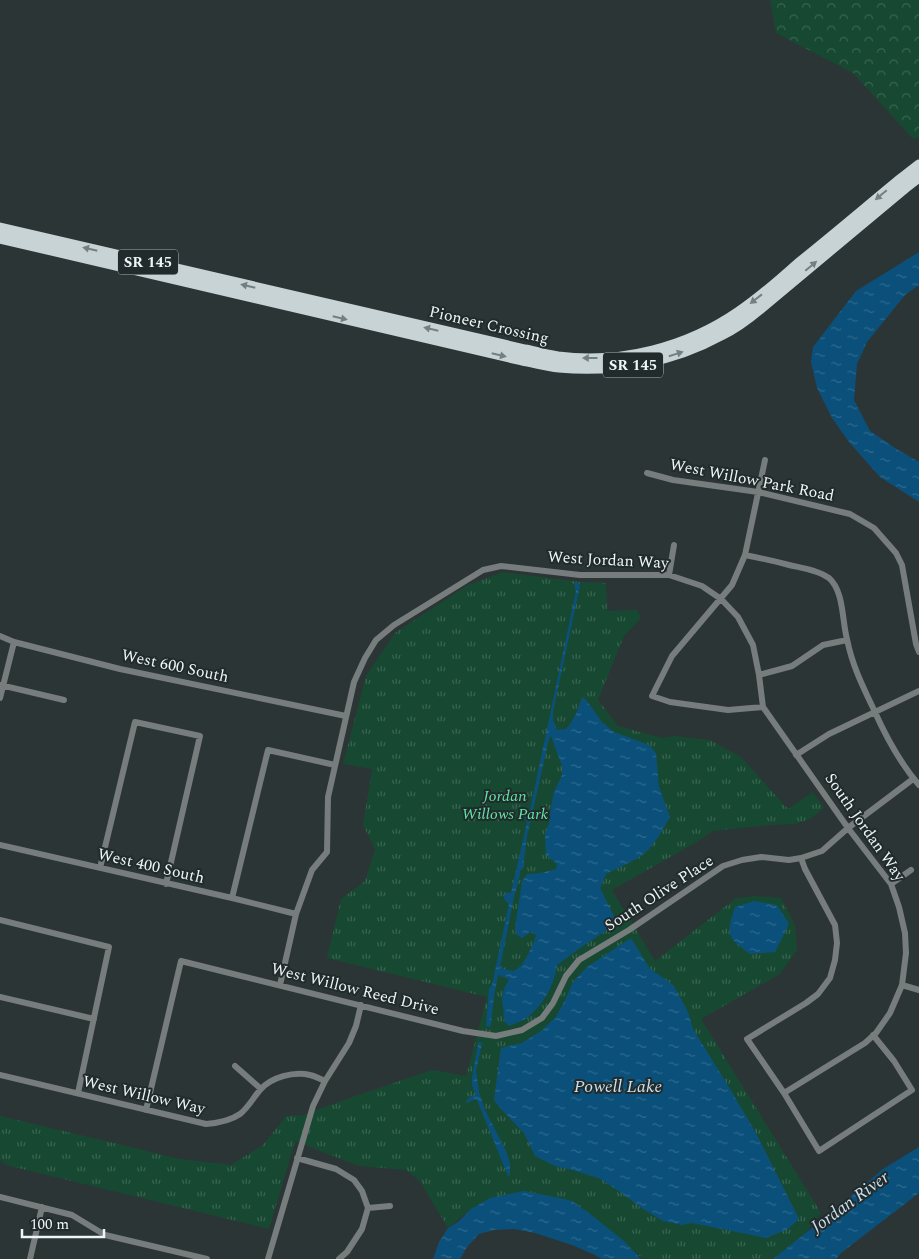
<svg xmlns="http://www.w3.org/2000/svg" width="919" height="1259" font-family="Spectral,serif">
  <style>
    .forest { fill: url(#forest-crowns) }
    .park { fill: url(#park-tufts) }
    .water { fill: url(#water-ripples); fill-rule: evenodd }
    .lines { fill: none; stroke-linecap: round; stroke-linejoin: round }
    .minor { stroke: #777c7d; stroke-width: 6 }
    .trunk { stroke: #c8d3d6; stroke-width: 11 }
    .oneway { fill: #747f81 }
    .labels { text-anchor: middle; dominant-baseline: central; stroke-width: 4; stroke-linejoin: round; paint-order: stroke }
    .shield { fill: #212b2c; stroke: #b0b8b9; stroke-width: 1 }
    .shield-label { font-size: 15px; font-weight: bold; fill: #eef5f5 }
    .street-label { font-size: 16px; fill: #eef5f5; stroke: #212b2c }
    .park-label { font-size: 16px; font-style: italic; fill: #61e4a6; stroke: #212b2c }
    .water-label { font-size: 18px; font-style: italic; fill: #ccdfee; stroke: #212b2c }
  </style>
  <defs>
    <pattern id="forest-crowns" width="20" height="18" patternUnits="userSpaceOnUse" patternTransform="scale(1.25)"><rect width="20" height="18" fill="#174932"/><path d="M2 6a3 3 0 1 1 6 0M12 15a3 3 0 1 1 6 0" fill="none" stroke="#396450"/></pattern>
    <pattern id="park-tufts" width="24" height="20" patternUnits="userSpaceOnUse" patternTransform="scale(1.25)"><rect width="24" height="20" fill="#174932"/><path d="M3 7l-1-3M5 7V3M7 7l1-3M15 17l-1-3M17 17v-4M19 17l1-3" fill="none" stroke="#396450"/></pattern>
    <pattern id="water-ripples" width="26" height="14" patternUnits="userSpaceOnUse" patternTransform="scale(1.25)"><rect width="26" height="14" fill="#0a507a"/><path d="M2 4q2-2 4 0t4 0M15 11q2-2 4 0t4 0" fill="none" stroke="#2e6a8e"/></pattern>
  </defs>
  <rect width="100%" height="100%" fill="#2b3536"/>
  <path class="forest" d="M770 0H919V137L913 139 853 73 776 33Z"/>
  <path class="park" d="M503 572 580 582 606 583 607 611 637 610 641 618 624 636 598 700 618 726 662 738 674 736 710 740 741 757 788 809 813 792 824 808 810 819 794 824 768 825 713 831 693 844 612 890 655 961 736 898 756 896 781 898 795 925 797 950 780 974 701 1019 821 1213 803 1236 773 1259H643L589 1213 471 1209 448 1228 419 1180 406 1170 359 1166 295 1141 269 1229 6 1165 0 1160V1116L135 1148 179 1159 231 1165 263 1145 286 1116 303 1115 350 1098 432 1070 466 1076 487 997 327 958 341 899 365 881 375 849 363 825 372 769 343 764 366 676 395 633 468 585Z"/>
  <path class="water" d="M919 252V285L905 295 867 342 857 364 854 400 870 431 895 448 919 462V502L880 477 849 442 832 418 817 388 811 362 813 347 856 291Z
    M577 582 580 585 553 712V721L557 728 555 730 566 729C574 720 579 708 582 697L587 701 602 722 614 732 649 745 656 753 659 787 670 817C663 829 655 844 645 853 633 862 619 867 606 874L600 888 613 914 616 921 610 928 580 948 557 965C555 984 543 1005 528 1017 523 1021 515 1023 509 1026 501 1018 505 1016 503 1007 501 994 503 991 509 979L498 975 494 996 491 1024 490 1027 486 1026 489 989 492 985 509 904 504 899 505 892 511 893 527 822 524 816 525 813 530 810 576 591 574 584ZM551 736 562 766V775L554 792 551 807 549 824 545 834 546 855 557 864 556 869C546 872 537 874 527 874L522 882 515 928 517 935 522 938 530 932 536 935C534 943 522 972 512 971 508 971 503 968 500 967L514 897 520 875V871L524 867V860L527 836 549 739Z
    M754 901 777 905 789 924 775 952 750 954C726 936 726 935 735 907Z
    M631 938 650 969 668 981 674 986 688 1012 693 1029 727 1084 756 1133 799 1219 788 1229 766 1238 692 1223 682 1225 663 1221 640 1207 623 1194 599 1178 572 1170 555 1166 535 1156 524 1133 501 1109 494 1100 501 1048 522 1043 541 1031 556 1017 564 1002 573 982 587 967Z
    M479 1042 482 1043 476 1071 479 1092 485 1110 506 1151 510 1163V1175L508 1176 477 1100H473L467 1103 466 1101 471 1096H476L472 1085V1078L478 1044Z
    M919 1147V1193L841 1253 836 1259H773L842 1204 883 1169Z
    M523 1191 555 1197 572 1201 589 1213 625 1242 641 1259H602L595 1255 572 1245 535 1233 514 1229 494 1230 479 1234 467 1247 460 1259H433L439 1242 448 1228 458 1222 471 1209 490 1198Z"/>
  <g class="lines">
    <path class="minor" d="M647 473 673 480 758 492 850 514 874 528 896 553 902 565 916 644 919 652
      M745 555C760 558 774 561 789 565 802 568 818 570 829 578 844 591 842 621 847 639 852 665 863 687 874 710 886 737 900 763 919 785
      M669 575 674 545
      M0 636 14 642 120 669 346 716
      M759 675 792 666 823 645 847 640
      M0 685 64 700
      M0 698 14 642
      M763 707 728 710 670 702 652 696 672 656 732 585 745 555 765 460
      M796 755 829 734 919 691
      M0 845 232 898 296 914
      M801 858 805 869 835 925 837 943 835 960 830 978 818 994 806 1003 747 1039 784 1093 819 1151 912 1090 894 1061 873 1035
      M100 868 135 722 200 736 166 884
      M891 884 911 870
      M232 898 268 750 335 765
      M0 920 109 947 78 1093
      M280 985 296 914 312 870 327 852 328 797 354 682 365 658 376 640 394 625 483 570 501 566 580 575H669L702 586 721 599 738 617 753 645 759 675 763 707 848 828 891 884 899 907 905 933 906 953 902 985 890 1013 876 1033 865 1043 784 1093
      M902 985 919 990
      M0 997 94 1019
      M235 1066 261 1089
      M0 1075 206 1124C218 1123 230 1121 240 1114 248 1108 253 1098 260 1090 271 1077 294 1071 310 1075 315 1076 320 1079 325 1081
      M146 1110 181 961 463 1031 496 1036 522 1030 542 1018 553 1003 566 976 579 960 629 930 723 866 742 860 761 857 789 860 801 858 822 851 848 828 913 779
      M297 1158 336 1169 354 1180 362 1191 368 1208 362 1229 347 1252 339 1259
      M0 1197 72 1215 105 1235 207 1259
      M368 1208 390 1206
      M30 1259 42 1207
      M268 1259 313 1106 325 1081 349 1043 356 1026 361 1005"/>
    <path class="trunk" d="M0 228 525 350C536 352 547 355 558 357 621 365 687 348 739 312 760 298 779 281 798 264 833 236 867 207 901 179L919 165
      M0 238 522 360C534 362 546 366 559 367 615 372 672 362 721 335 736 328 749 318 762 307L907 186 919 177"/>
  </g>
  <defs><path id="oneway-solid" d="M-6-.8H1V-3.2L6.5 0L1 3.2V.8H-6Z" transform="scale(1.25)"/></defs>
  <g class="oneway">
    <use href="#oneway-solid" transform="translate(881 195) rotate(140)"/>
    <use href="#oneway-solid" transform="translate(90 249) rotate(-167)"/>
    <use href="#oneway-solid" transform="translate(811 266) rotate(-40)"/>
    <use href="#oneway-solid" transform="translate(248 286) rotate(-167)"/>
    <use href="#oneway-solid" transform="translate(756 299) rotate(142)"/>
    <use href="#oneway-solid" transform="translate(340 318) rotate(13)"/>
    <use href="#oneway-solid" transform="translate(431 329) rotate(-167)"/>
    <use href="#oneway-solid" transform="translate(676 354) rotate(-17)"/>
    <use href="#oneway-solid" transform="translate(499 355) rotate(13)"/>
    <use href="#oneway-solid" transform="translate(590 358) rotate(-180)"/>
  </g>
  <g class="labels">
    <g class="shield">
      <rect x="118" y="249.5" width="60" height="25" rx="4"/>
      <rect x="603" y="352.5" width="60" height="25" rx="4"/>
    </g>
    <g class="shield-label">
      <text x="148" y="262">SR 145</text>
      <text x="633" y="365">SR 145</text>
    </g>
    <g class="street-label">
      <text transform="translate(489 325) rotate(13)">Pioneer Crossing</text>
      <text transform="translate(752 480) rotate(11)">West Willow Park Road</text>
      <text transform="translate(608 560) rotate(3)">West Jordan Way</text>
      <text transform="translate(175 666) rotate(12)">West 600 South</text>
      <text transform="translate(865 827) rotate(55)">South Jordan Way</text>
      <text transform="translate(151 866) rotate(13)">West 400 South</text>
      <text transform="translate(659 893) rotate(-33)">South Olive Place</text>
      <text transform="translate(355 989) rotate(14)">West Willow Reed Drive</text>
      <text transform="translate(144 1095) rotate(13)">West Willow Way</text>
    </g>
    <g class="park-label">
      <text x="505" y="796">Jordan<tspan x="505" dy="18">Willows Park</tspan></text>
    </g>
    <g class="water-label">
      <text x="618" y="1086">Powell Lake</text>
      <text transform="translate(850 1202) rotate(-36)">Jordan River</text>
    </g>
  </g>
  <path d="M22 1229v8h82v-8" fill="none" stroke="#eef5f5" stroke-width="2.5"/>
  <text x="30" y="1229" font-size="15" fill="#eef5f5" stroke="#212b2c" stroke-width="4" paint-order="stroke">100 m</text>
</svg>
